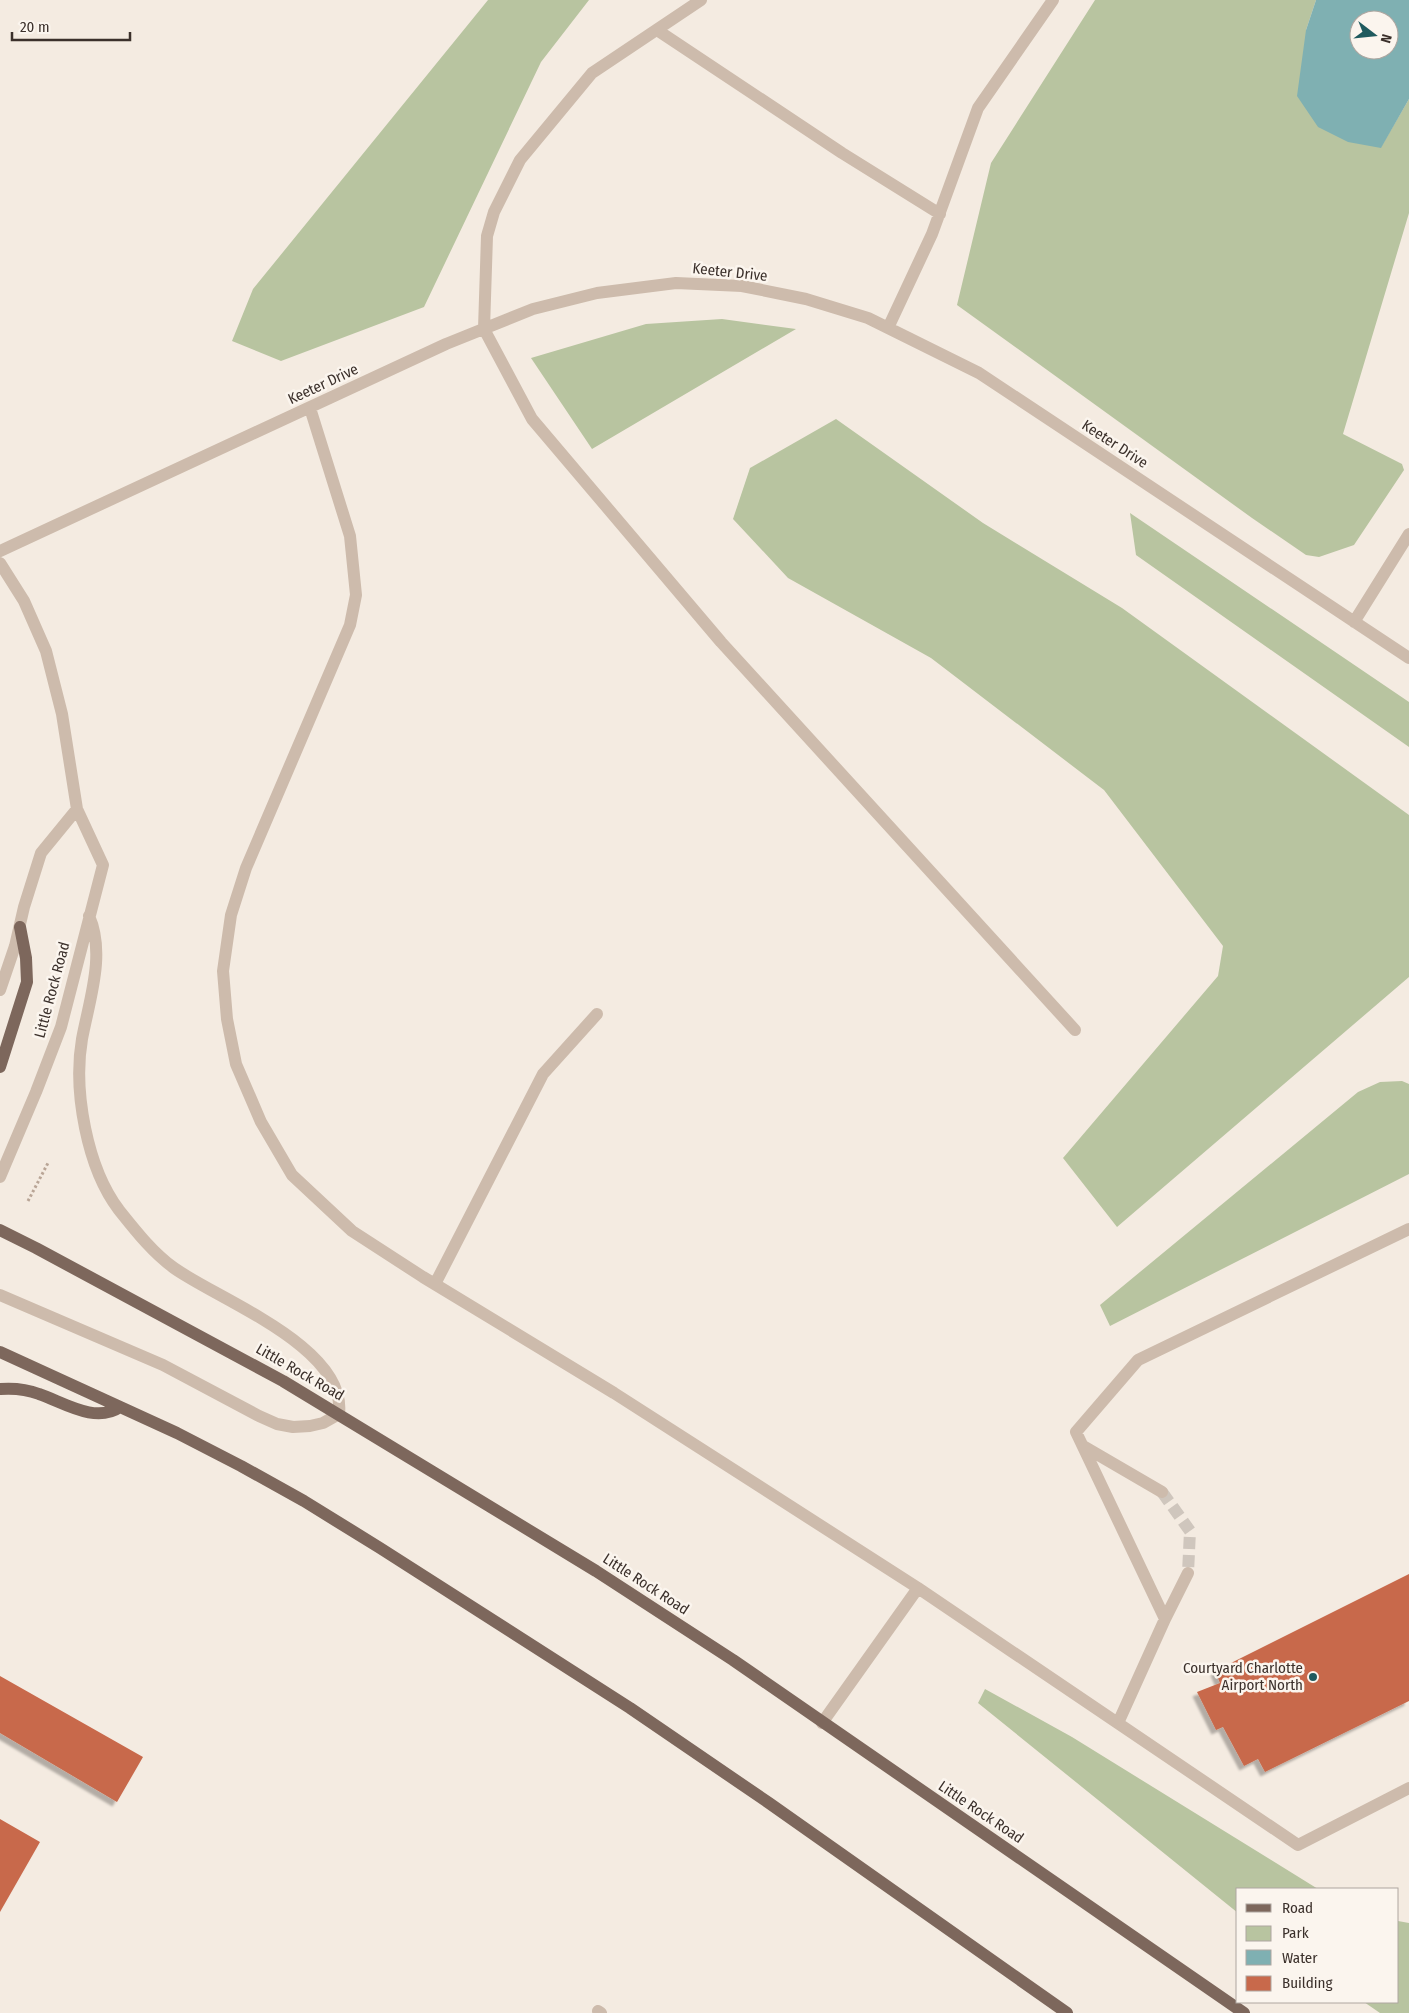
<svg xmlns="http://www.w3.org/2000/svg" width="1409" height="2013" font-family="'Fira Sans Condensed',sans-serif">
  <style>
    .green { fill: #b8c4a0 }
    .water { fill: #7fb0b2; fill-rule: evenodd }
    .building { fill: #c8694b; filter: url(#shadow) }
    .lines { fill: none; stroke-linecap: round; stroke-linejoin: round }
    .minor-tunnel { stroke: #cfc6bd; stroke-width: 12; stroke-dasharray: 12 6; stroke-linecap: butt }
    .path { stroke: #b9a596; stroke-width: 3; stroke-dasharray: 2.5 2.5; stroke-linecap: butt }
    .minor { stroke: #cdbbac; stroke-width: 12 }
    .major { stroke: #7d675c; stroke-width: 12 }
    .poi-dot { fill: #1f5a5e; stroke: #fbf5ee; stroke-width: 2 }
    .labels { text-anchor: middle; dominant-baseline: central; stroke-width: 5; stroke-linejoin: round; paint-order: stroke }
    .street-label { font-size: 15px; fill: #3b302b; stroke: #fbf5ee }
    .poi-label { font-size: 15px; fill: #3b302b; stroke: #fbf5ee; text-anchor: end }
  </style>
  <defs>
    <filter id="shadow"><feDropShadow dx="-4.5" dy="4.5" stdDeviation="1" flood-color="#0004"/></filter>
  </defs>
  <rect width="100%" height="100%" fill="#f4ebe1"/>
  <path class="green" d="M488 0H589L541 62 424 307 281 361 232 341 253 289Z
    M1095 0H1316L1306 30 1381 147 1409 99V213L1343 434 1402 464 1404 470 1354 545 1319 557 1306 555 1252 518 957 305 991 163Z
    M722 319 796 329 592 449 531 358 646 324Z
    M836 419 983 523 1122 608 1409 815V977L1117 1227 1063 1158 1218 976 1223 946 1104 790 931 658 788 578 733 519 750 468Z
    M1130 513 1409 702V747L1136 555Z
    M1402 1081 1409 1084V1174L1110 1326 1100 1305 1358 1092 1380 1082Z
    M985 1689 1072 1737 1318 1889H1238V1913L978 1703Z
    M1398 1921 1409 1923V2013H1380L1364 2002H1398Z"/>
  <path class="water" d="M1316 0H1409V99L1381 148 1348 142 1318 127 1297 96 1306 30ZM1359 20H1389V50H1359Z"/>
  <path class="building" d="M1409 1574V1701L1265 1772 1258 1759 1244 1766 1223 1727 1216 1730 1197 1692 1220 1683 1215 1671Z
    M0 1676 143 1757 117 1802 0 1733Z
    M0 1819 40 1842 0 1912Z"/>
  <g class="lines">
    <path class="minor-tunnel" d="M1162 1492 1190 1531 1188 1573"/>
    <path class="path" d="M28 1201 48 1163"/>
    <path class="minor" d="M701 0 592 73 520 160 494 212 487 236 484 329 532 419 721 642 1075 1030
      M657 30 842 153 940 214
      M888 328 932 234 978 108 1053 0
      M310 408 350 536 356 595 350 625 246 868 231 915 223 971 227 1019 236 1064 261 1122 292 1175 352 1231 423 1277 614 1393 918 1588 1298 1845 1409 1788
      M0 551 446 344 533 309 597 293 676 283 742 286 806 299 868 318 979 373 1409 658
      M0 563 24 601 46 651 62 714 77 809 103 865 61 1027 36 1092 0 1177
      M1354 622 1409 534
      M0 990 15 946 24 907 41 853 77 809
      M435 1284 543 1074 597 1014
      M0 1295 163 1365 259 1416 277 1424 293 1427 310 1426 323 1423 339 1414C347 1347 219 1300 174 1268 152 1252 135 1230 119 1210 87 1168 73 1091 82 1039 89 1001 106 954 89 916
      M1083 1446 1162 1492
      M1165 1619 1188 1573
      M822 1723 918 1588
      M1118 1723 1165 1619 1076 1432 1138 1360 1409 1229
      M598 2011 601 2013"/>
    <path class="major" d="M0 1067 27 982 26 958 20 927
      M0 1230 36 1248 283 1381 596 1571 733 1660 1244 2013
      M0 1352 177 1433 241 1466 304 1501 380 1548 630 1708 769 1803 1067 2013
      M0 1389C13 1388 26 1389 39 1394 63 1402 95 1424 120 1407"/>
  </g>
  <circle class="poi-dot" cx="1313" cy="1677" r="5"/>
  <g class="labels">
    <g class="street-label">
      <text transform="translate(730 272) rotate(6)">Keeter Drive</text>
      <text transform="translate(323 384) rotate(-25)">Keeter Drive</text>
      <text transform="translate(1115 444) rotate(33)">Keeter Drive</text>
      <text transform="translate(52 990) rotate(-75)">Little Rock Road</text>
      <text transform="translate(300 1372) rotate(30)">Little Rock Road</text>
      <text transform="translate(646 1584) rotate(33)">Little Rock Road</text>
      <text transform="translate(981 1812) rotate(34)">Little Rock Road</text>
    </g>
    <g class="poi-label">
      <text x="1303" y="1668">Courtyard Charlotte<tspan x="1303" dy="17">Airport North</tspan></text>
    </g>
  </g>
  <rect x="1236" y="1888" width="162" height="115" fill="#fbf5ee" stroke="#aea6a0"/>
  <rect x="1246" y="1904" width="25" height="8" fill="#7d675c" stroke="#aea6a0"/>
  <text x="1282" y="1913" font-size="15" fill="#3b302b">Road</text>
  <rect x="1246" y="1926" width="25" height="15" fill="#b8c4a0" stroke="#aea6a0"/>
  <text x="1282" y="1938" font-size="15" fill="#3b302b">Park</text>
  <rect x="1246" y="1950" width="25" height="15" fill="#7fb0b2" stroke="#aea6a0"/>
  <text x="1282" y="1963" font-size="15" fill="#3b302b">Water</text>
  <rect x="1246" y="1976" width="25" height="15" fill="#c8694b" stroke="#aea6a0"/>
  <text x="1282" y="1988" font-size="15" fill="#3b302b">Building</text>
  <g transform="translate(1374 35) rotate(106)"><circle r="24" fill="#fbf5ee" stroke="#aea6a0"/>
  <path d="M0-4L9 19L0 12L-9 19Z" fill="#1f5a5e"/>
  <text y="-8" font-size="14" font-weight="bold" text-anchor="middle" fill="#3b302b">N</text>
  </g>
  <path d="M12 32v8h118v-8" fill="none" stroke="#3b302b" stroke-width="2.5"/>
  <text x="20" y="32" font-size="15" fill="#3b302b" stroke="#fbf5ee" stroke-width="4" paint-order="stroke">20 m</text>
</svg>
